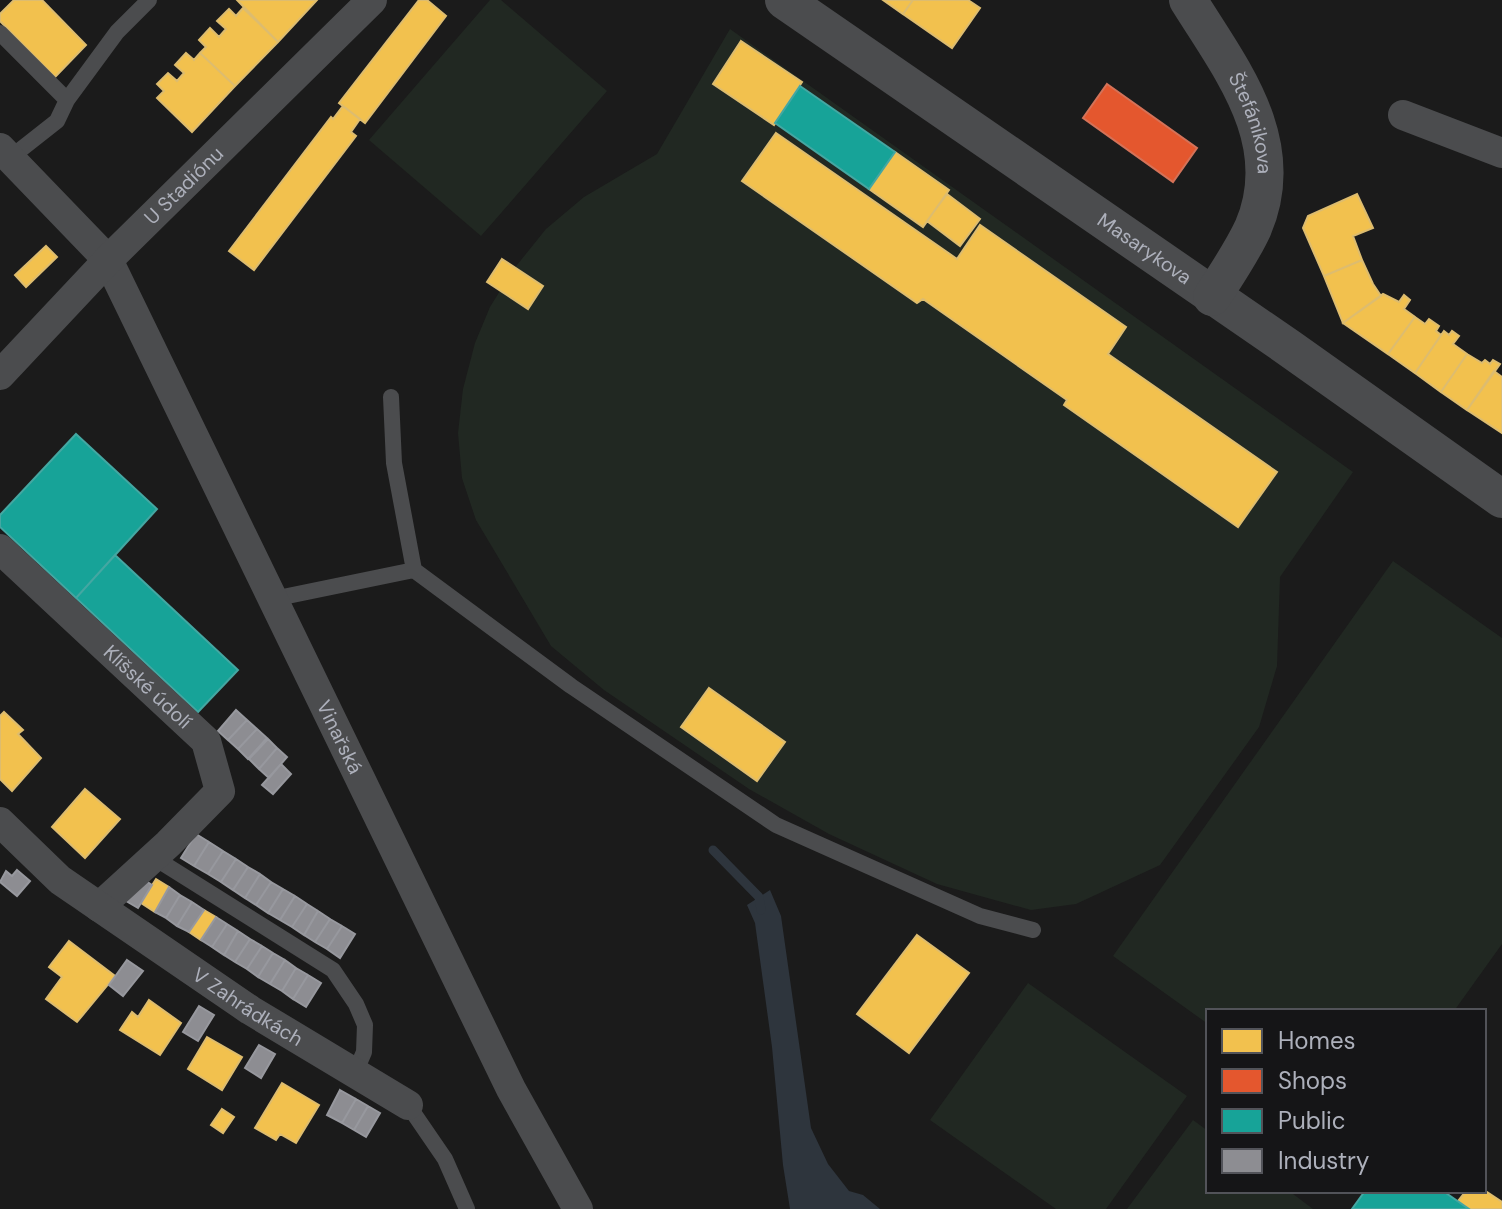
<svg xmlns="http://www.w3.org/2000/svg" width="1502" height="1209" font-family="'DM Sans',sans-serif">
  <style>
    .green { fill: #212822 }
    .water { fill: #2e353d }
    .homes { fill: #f2c14e; stroke: #ddbc6f; stroke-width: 2 }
    .shops { fill: #e4572e; stroke: #d47258; stroke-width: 2 }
    .public { fill: #17a398; stroke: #44a7a2; stroke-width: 2 }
    .industry { fill: #8d8d92; stroke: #97989e; stroke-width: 2 }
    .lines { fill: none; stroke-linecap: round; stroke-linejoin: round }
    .stream { stroke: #2e353d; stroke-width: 9 }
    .service { stroke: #4b4c4e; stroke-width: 16 }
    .minor { stroke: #4b4c4e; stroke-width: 30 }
    .tertiary { stroke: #4b4c4e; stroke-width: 38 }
    .labels { text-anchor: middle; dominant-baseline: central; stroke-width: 8; stroke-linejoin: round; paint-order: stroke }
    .street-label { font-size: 20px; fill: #adb0bb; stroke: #151517 }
  </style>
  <rect width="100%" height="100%" fill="#1b1b1b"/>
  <path class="green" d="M490 0H501L607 91 481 236 369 140Z
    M730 29 1353 472 1280 577 1277 666 1259 727 1160 865 1076 904 1031 910 937 884 829 834 749 789 604 690 551 646 476 520 462 478 458 433 463 389 475 343 490 307 513 270 546 229 584 197 657 154Z
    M1393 561 1502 638V944L1454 1011H1208V1024L1113 956Z
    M1028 983 1187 1096 1106 1209H1056L930 1120Z
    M1193 1120 1208 1131V1191H1289L1313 1209H1127Z"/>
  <path class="water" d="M770 890 781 916 811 1128 828 1164 849 1191 863 1195 880 1209H790L783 1165 772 1047 755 923 747 905Z"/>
  <path class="homes" d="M14 0H42L86 45 55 77 0 21V14Z
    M237 0H317L278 42Z
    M419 0H427L446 16 365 123 339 103Z
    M883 0H913L903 14Z
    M913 0H968L980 8 952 48 903 14Z
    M243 8 278 42 235 86 200 53 206 47 199 40 210 28 219 37 226 29 217 21 229 9 236 16Z
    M741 41 802 82 774 125 713 84Z
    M186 53 194 60 200 53 235 86 192 132 157 98 164 91 157 84 168 73 177 81 184 73 175 65Z
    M343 106 360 119 351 132 356 136 254 270 229 251 331 117 333 119Z
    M776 133 957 259 980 225 1126 327 1108 354 1277 472 1238 527 1064 405 1067 400 923 299 917 303 742 181Z
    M895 152 949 190 923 227 869 189Z
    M947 194 980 219 960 246 927 221Z
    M1357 194 1373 228 1353 236 1362 260 1324 276 1303 228 1308 216Z
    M46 246 57 257 26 287 15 275Z
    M502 259 543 286 528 309 487 282Z
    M1362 260 1373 284 1381 296 1343 323 1324 276Z
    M1383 294 1399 302 1404 295 1410 300 1404 309 1415 317 1388 354 1343 323Z
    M1415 317 1425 324 1429 319 1439 326 1436 331 1441 335 1415 373 1388 354Z
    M1444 331 1449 335 1452 331 1459 336 1453 344 1467 354 1441 392 1415 373Z
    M1467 354 1482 363 1485 360 1490 364 1493 360 1500 364 1467 410 1441 392Z
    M1494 371 1502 377V433L1467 410Z
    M709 688 785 742 757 781 681 727Z
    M4 712 23 730 18 734 41 758 12 791 0 779V716Z
    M85 789 120 819 85 858 52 827Z
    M156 879 169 887 155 912 141 903Z
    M204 910 216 917 201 940 189 932Z
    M917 935 969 973 909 1053 857 1014Z
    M69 941 115 976 77 1022 46 999 62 977 49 967Z
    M149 1000 181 1023 160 1055 120 1030 132 1012 138 1017Z
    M207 1037 242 1057 222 1090 188 1069Z
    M282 1083 319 1105 296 1143 280 1134 276 1140 255 1128Z
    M222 1109 234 1117 223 1133 211 1125Z
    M1484 1190 1502 1202V1209H1469L1458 1201 1466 1191Z"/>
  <path class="shops" d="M1107 84 1197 148 1173 182 1083 118Z"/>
  <path class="public" d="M800 86 895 152 869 189 775 123Z
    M76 434 157 509 76 598 0 527V515Z
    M115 555 238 670 198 712 76 598Z
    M1365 1191H1443L1469 1209H1352Z"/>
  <path class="industry" d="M236 710 247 720 228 740 218 731Z
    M247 720 257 729 238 749 228 740Z
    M257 729 267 738 248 759 238 749Z
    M268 739 277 748 259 769 249 759Z
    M277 748 287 757 269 778 259 769Z
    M281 764 291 774 273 794 262 785Z
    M196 834 209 842 194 866 181 858Z
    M209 842 223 851 208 874 194 866Z
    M223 851 236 859 221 882 208 874Z
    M236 859 248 867 233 890 221 882Z
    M248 867 260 874 245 898 233 890Z
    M17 870 30 881 17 896 0 882 6 871 12 876Z
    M260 874 271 882 256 905 245 898Z
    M140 877 152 885 138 908 126 901Z
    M271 882 283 889 268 913 256 905Z
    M169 887 180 895 166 918 155 912Z
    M283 889 295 896 280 920 268 913Z
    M180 895 192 902 177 926 166 918Z
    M295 896 307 904 292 927 280 920Z
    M192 902 204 910 189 932 177 926Z
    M307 904 318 911 304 935 292 927Z
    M318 911 330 919 315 942 304 935Z
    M216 917 227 924 212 947 201 940Z
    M330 919 342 926 327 949 315 942Z
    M227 924 238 931 224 955 212 947Z
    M342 926 355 934 340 958 327 949Z
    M238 931 250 939 235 962 224 955Z
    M250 939 262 946 247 969 235 962Z
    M262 946 273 953 258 977 247 969Z
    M273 953 285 960 270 984 258 977Z
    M127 960 143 971 123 996 109 985Z
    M285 960 296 968 282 991 270 984Z
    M296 968 308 975 293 999 282 991Z
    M308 975 321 983 306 1007 293 999Z
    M199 1006 214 1015 198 1041 183 1032Z
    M259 1045 275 1054 261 1078 245 1068Z
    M340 1090 356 1099 342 1123 327 1115Z
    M356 1099 368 1106 354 1130 342 1123Z
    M368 1106 380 1113 366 1137 354 1130Z"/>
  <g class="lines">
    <path class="stream" d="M713 850 759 897 761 910"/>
    <path class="service" d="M0 33 67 100 57 121 10 158
      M67 100 117 32 149 0
      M391 397 394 463 414 570
      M273 599 414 570 571 686 776 825 980 916 1033 930
      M153 857 333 970 356 1004 365 1025 364 1052 355 1073
      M408 1105 445 1159 467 1209"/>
    <g class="minor">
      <path d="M1403 115 1502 153"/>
      <path id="s1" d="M0 148 108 260 511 1089 578 1209"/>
      <path id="s2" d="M0 375 108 260 372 0"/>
      <path id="s3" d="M0 549 206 741 220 791 168 844 99 907"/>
      <path id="s4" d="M0 822 60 880 250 1010 408 1105"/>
    </g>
    <g class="tertiary">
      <path id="s5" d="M784 0 1289 348 1502 499"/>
      <path id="s6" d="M1188 0C1231 69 1290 142 1253 228 1242 252 1226 275 1212 297"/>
    </g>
  </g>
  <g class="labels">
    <g class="street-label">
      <text stroke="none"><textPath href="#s6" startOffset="140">Štefánikova</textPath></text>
      <text stroke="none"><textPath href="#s2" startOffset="264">U Stadiónu</textPath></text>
      <text stroke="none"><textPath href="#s5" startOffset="438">Masarykova</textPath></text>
      <text stroke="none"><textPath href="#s3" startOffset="202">Klíšské údolí</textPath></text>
      <text stroke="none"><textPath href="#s1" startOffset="686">Vinařská</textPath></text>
      <text stroke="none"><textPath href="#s4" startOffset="310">V Zahrádkách</textPath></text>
    </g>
  </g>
  <rect x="1206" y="1009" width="280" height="184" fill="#151517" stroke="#525359" stroke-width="2"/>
  <rect x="1222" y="1029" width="40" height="24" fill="#f2c14e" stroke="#525359" stroke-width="2"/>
  <text x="1278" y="1049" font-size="24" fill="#adb0bb">Homes</text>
  <rect x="1222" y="1069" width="40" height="24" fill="#e4572e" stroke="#525359" stroke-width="2"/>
  <text x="1278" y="1089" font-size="24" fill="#adb0bb">Shops</text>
  <rect x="1222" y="1109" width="40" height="24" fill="#17a398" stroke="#525359" stroke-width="2"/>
  <text x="1278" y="1129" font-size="24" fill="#adb0bb">Public</text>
  <rect x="1222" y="1149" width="40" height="24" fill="#8d8d92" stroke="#525359" stroke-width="2"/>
  <text x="1278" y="1169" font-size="24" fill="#adb0bb">Industry</text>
</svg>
